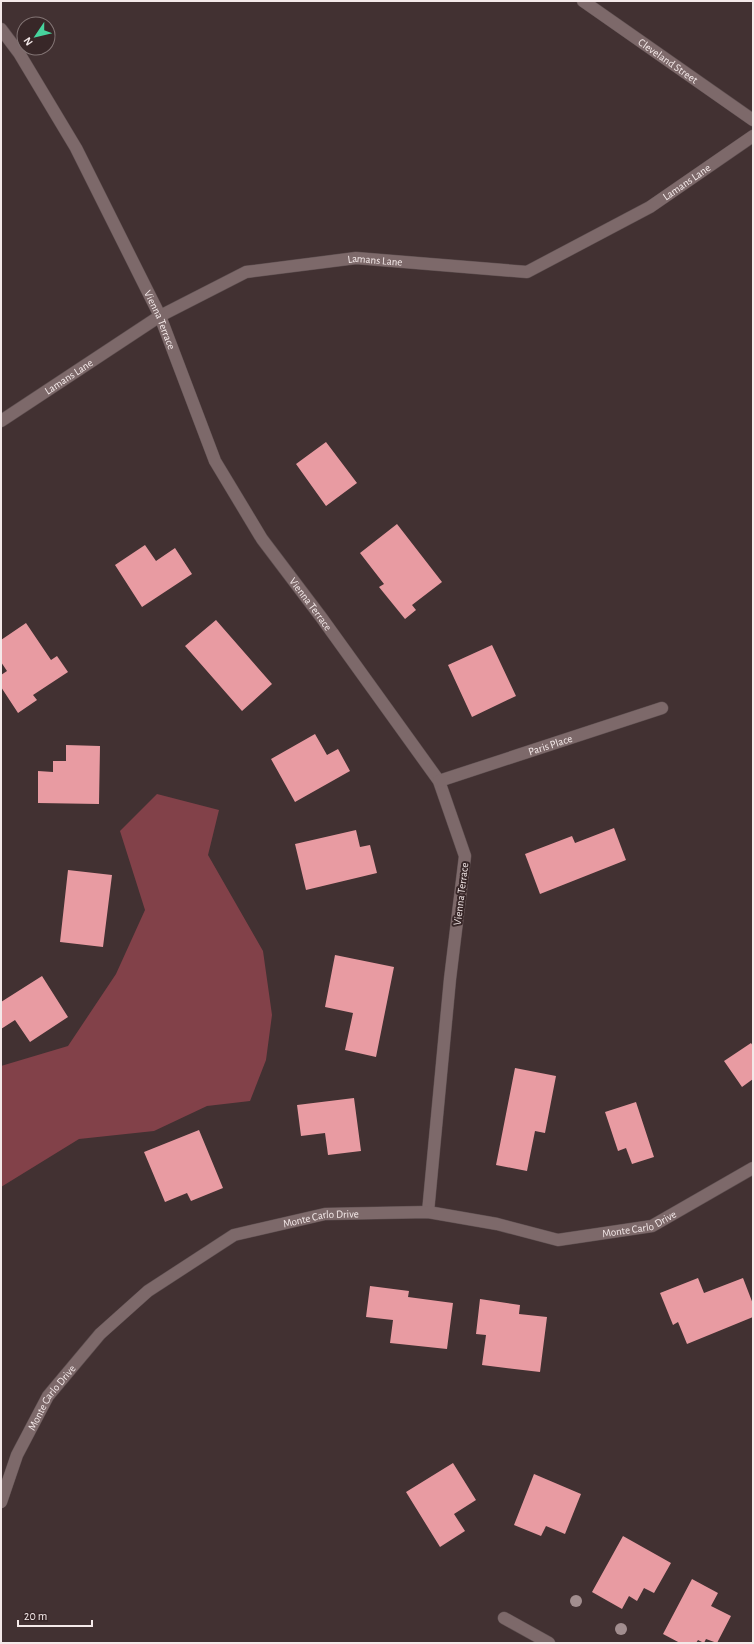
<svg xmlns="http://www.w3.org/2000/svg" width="754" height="1644" font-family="'Alegreya Sans',sans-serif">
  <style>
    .green { fill: #824149 }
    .building { fill: #e89ba2 }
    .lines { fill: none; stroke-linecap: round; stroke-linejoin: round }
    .minor-casing { stroke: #5e4f50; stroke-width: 13 }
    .minor { stroke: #7d696a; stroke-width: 12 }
    .tree { fill: #a28e8f }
    .labels { text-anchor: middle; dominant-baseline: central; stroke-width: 4; stroke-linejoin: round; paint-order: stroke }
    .street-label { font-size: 11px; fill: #f4e9e9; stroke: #382728 }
  </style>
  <rect width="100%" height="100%" fill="#423132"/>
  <path class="green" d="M157 794 219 810 208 855 263 951 272 1015 266 1060 250 1101 207 1106 154 1131 79 1139 1 1187V1066L68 1046 116 974 145 910 120 831Z"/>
  <path class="building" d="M326 442 357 483 326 506 296 464Z
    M397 524 442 582 412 605 416 610 405 619 379 587 384 584 360 553Z
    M145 545 156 561 175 548 192 574 142 607 115 565Z
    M216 620 272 684 242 711 185 646Z
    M26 623 51 660 57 656 68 672 33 695 37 700 18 713 1 687V675L7 671 1 662V640Z
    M492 645 516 696 472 717 448 665Z
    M315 734 327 755 338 749 350 771 295 802 271 759Z
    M66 745 100 746 99 804 38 803V771L53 772V761H66Z
    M614 828 626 860 540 894 525 854 572 836 575 843Z
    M356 830 360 847 370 845 377 873 306 890 295 844Z
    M68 870 112 875 103 947 60 942Z
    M335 955 394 967 376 1057 345 1050 353 1013 325 1007Z
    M42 976 68 1017 30 1042 15 1020 1 1029V1002Z
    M751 1043 753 1046V1079L742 1087 724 1061Z
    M515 1068 556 1076 545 1133 535 1131 527 1171 496 1165Z
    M354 1098 361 1151 328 1155 325 1133 301 1136 297 1105Z
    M636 1102 654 1157 632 1164 626 1148 618 1151 605 1112Z
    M199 1130 223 1188 191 1201 187 1193 165 1202 144 1152Z
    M698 1278 704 1293 743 1278 753 1304V1317L687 1344 678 1322 673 1325 660 1293Z
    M370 1286 409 1291 408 1297 453 1303 447 1349 390 1343 393 1320 366 1317Z
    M480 1299 520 1305 519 1314 547 1317 540 1372 482 1365 486 1335 476 1334Z
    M453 1463 476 1500 454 1514 465 1531 440 1547 406 1492Z
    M534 1474 581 1494 565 1534 546 1526 541 1536 514 1525Z
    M623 1536 671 1563 654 1593 644 1588 637 1601 629 1596 622 1609 592 1592Z
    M692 1579 718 1593 711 1606 731 1616 717 1643 706 1639 704 1643 698 1640 696 1643H680L663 1634Z"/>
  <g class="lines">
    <defs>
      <g id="minor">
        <path id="s1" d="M583 1 753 120"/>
        <path id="s2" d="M1 29 19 53 76 148 160 316 215 461 262 539 321 617 439 781 465 856 450 979 428 1212"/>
        <path id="s3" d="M1 421 160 316 246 272 356 258 527 272 650 207 753 136"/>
        <path id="s4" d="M439 781 662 708"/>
        <path id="s5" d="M1 1502 17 1455 48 1396 100 1334 148 1291 234 1235 325 1214 428 1212 497 1224 558 1240 652 1226 753 1168"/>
        <path d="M504 1618 549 1643"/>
      </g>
    </defs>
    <use href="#minor" class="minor-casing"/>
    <use href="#minor" class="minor"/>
  </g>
  <g class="tree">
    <circle cx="576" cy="1601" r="6"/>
    <circle cx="621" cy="1629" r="6"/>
  </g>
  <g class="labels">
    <g class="street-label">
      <text stroke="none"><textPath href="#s1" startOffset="104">Cleveland Street</textPath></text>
      <text stroke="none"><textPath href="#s3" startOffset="753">Lamans Lane</textPath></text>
      <text stroke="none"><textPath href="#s3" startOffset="417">Lamans Lane</textPath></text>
      <text stroke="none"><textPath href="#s2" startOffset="332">Vienna Terrace</textPath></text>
      <text stroke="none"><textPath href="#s3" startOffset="81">Lamans Lane</textPath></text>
      <text stroke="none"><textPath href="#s2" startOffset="656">Vienna Terrace</textPath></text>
      <text stroke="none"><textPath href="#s4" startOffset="117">Paris Place</textPath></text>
      <text transform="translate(461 894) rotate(-83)">Vienna Terrace</text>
      <text stroke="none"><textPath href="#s5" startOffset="453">Monte Carlo Drive</textPath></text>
      <text stroke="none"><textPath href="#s5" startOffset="777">Monte Carlo Drive</textPath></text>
      <text stroke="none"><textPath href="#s5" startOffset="117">Monte Carlo Drive</textPath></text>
    </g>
  </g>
  <rect width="754" height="1644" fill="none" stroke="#f4e9e9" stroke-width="4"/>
  <g transform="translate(36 36) rotate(235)"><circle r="19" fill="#382728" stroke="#837575"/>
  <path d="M0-3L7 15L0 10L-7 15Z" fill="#47d49e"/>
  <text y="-6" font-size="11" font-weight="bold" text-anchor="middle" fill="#f4e9e9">N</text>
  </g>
  <path d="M18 1620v6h74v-6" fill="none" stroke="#f4e9e9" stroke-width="2"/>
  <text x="24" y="1620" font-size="12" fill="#f4e9e9" stroke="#382728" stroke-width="3" paint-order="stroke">20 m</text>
</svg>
